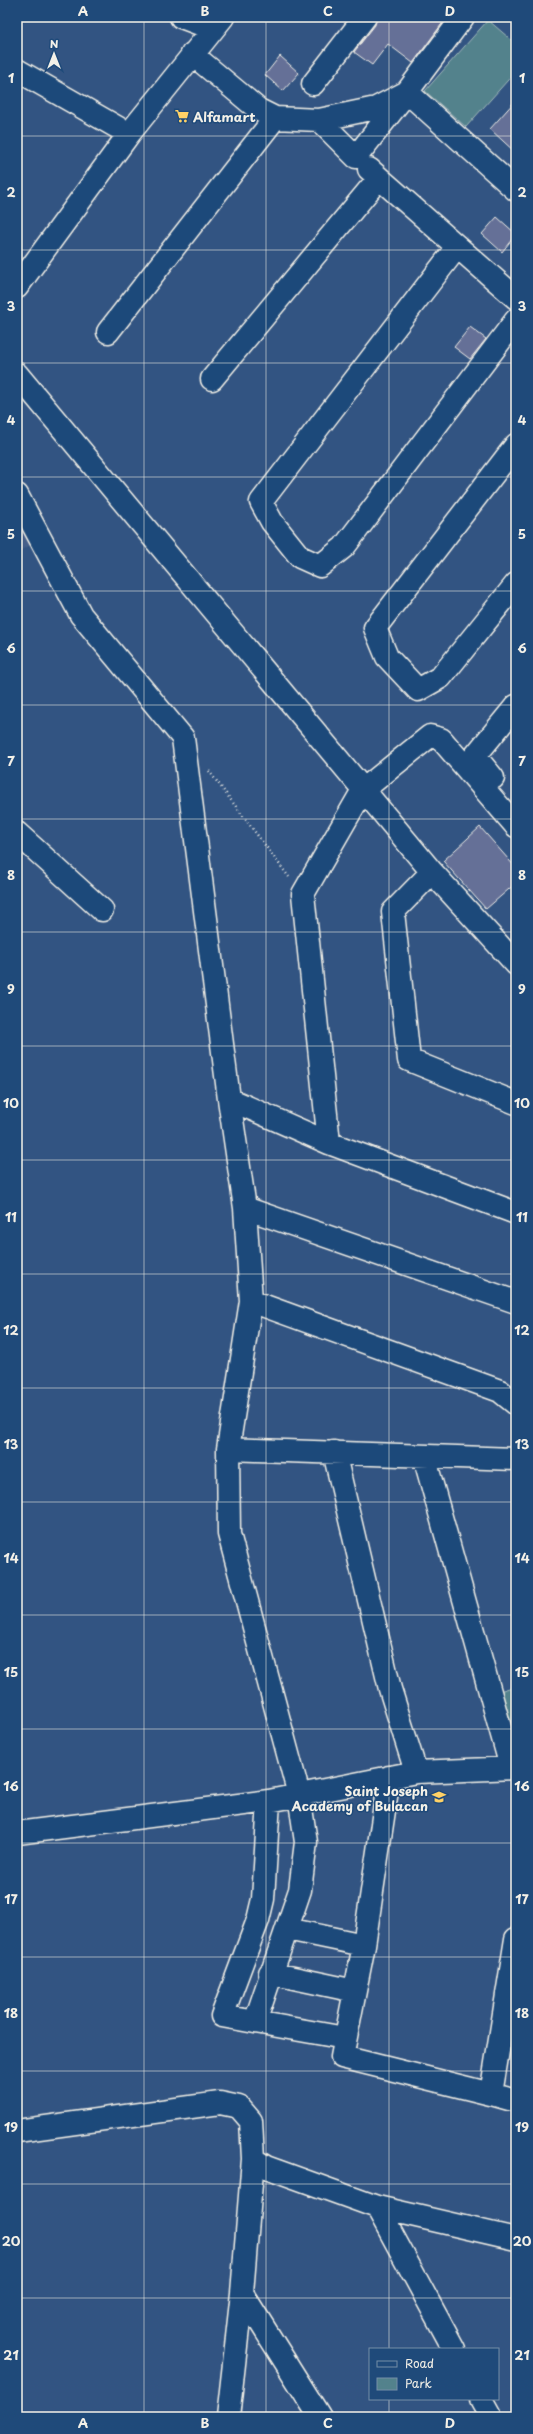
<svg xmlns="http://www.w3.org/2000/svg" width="533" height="2434" font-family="'Playpen Sans',sans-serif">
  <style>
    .built { fill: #455f8a }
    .green { fill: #53828c; stroke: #a4baba }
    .building { fill: #656f97; stroke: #f4f1e8 }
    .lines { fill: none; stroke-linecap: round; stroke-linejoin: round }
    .minor-casing { stroke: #f4f1e8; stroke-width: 25 }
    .path { stroke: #f4f1e8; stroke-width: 2.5; stroke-dasharray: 1 3; stroke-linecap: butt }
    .minor { stroke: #1f4a7a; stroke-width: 22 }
    .grid { fill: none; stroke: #f4f1e8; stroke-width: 1; stroke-opacity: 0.55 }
    .labels { text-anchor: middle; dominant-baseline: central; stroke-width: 3; stroke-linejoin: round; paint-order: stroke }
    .poi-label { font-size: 13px; font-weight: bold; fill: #f4f1e8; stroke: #1f4a7a; text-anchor: start }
    .neatline { fill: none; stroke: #f4f1e8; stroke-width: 1.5 }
    .grid-label { font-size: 13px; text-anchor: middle; font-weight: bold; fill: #f4f1e8 }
  </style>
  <rect width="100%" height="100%" fill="#325482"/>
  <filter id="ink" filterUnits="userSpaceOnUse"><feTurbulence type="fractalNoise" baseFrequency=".025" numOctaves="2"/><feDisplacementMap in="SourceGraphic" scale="8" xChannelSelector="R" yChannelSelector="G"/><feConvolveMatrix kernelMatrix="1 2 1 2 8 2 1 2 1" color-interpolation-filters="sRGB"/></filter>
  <g filter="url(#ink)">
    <path class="built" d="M17 502 37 542 17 552Z"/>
    <path class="green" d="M488 20 516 44V71L466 127 425 91Z
      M516 1686V1726L507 1729 496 1692Z"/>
    <path class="building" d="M377 17H447L413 63 388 44 372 65 354 52 375 25Z
      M280 56 299 73 283 91 265 75Z
      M516 100V153L490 129Z
      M497 217 516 234 502 252 482 234Z
      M470 327 486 339 470 359 454 347Z
      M480 827 516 868V883L486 909 443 861Z"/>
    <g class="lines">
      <defs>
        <path id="minor" d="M181 17 213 29
          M463 17 407 92 516 190
          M192 54 259 110 275 118 319 120 376 108 407 92 356 157 319 120
          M17 70 129 134
          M313 84 365 17
          M369 169 516 298
          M457 247 261 502 272 522 300 557 320 566 344 547 516 320
          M17 287 129 134 223 17
          M108 332 275 118
          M17 374 432 872 516 964
          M212 379 379 178
          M516 445 375 628 387 657 418 690 441 677 516 584
          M17 495 81 615 183 738 229 1099 245 1208 251 1301 228 1449 229 1534 299 1795 306 1842 300 1890 255 2022
          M493 778 475 756 516 706
          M17 833 102 910
          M432 872 393 912 409 1060 516 1103
          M229 1099 329 1143 516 1213
          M329 1143 303 894 363 790 430 736 441 739 516 826
          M245 1208 516 1302
          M251 1301 500 1391 516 1404
          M228 1449 516 1459
          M334 1452 390 1689 416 1772
          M424 1456 511 1767
          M389 1777 364 1945 342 2057 491 2094
          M269 1801 263 1899 258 1920 222 2016 345 2038
          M17 1833 269 1801 416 1772 516 1768
          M287 1929 364 1945
          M516 1939 491 2094 516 2101
          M270 1973 355 1991
          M17 2131 220 2103 239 2107 251 2121 253 2159 242 2293 228 2417
          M253 2159 266 2167 377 2207 516 2239
          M377 2207 454 2349
          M242 2293 320 2417
          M481 2399 491 2417"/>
      </defs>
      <use href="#minor" class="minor-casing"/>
      <path class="path" d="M209 771 289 877"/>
      <use href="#minor" class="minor"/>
    </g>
  </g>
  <path class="grid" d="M144 17V2417M266 17V2417M389 17V2349M17 136H516M17 250H516M17 363H516M17 477H516M17 591H516M17 705H516M17 819H516M17 932H516M17 1046H516M17 1160H516M17 1274H516M17 1388H516M17 1502H516M17 1615H516M17 1729H516M17 1843H516M17 1957H516M17 2071H516M17 2184H516M17 2298H516M389 2399V2417"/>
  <defs>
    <symbol id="supermarket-bare" viewBox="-9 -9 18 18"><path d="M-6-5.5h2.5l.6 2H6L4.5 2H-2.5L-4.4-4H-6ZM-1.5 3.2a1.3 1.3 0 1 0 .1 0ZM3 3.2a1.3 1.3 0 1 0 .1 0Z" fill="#ffd166" stroke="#1f4a7a" stroke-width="2.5" paint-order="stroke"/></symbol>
    <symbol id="school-bare" viewBox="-9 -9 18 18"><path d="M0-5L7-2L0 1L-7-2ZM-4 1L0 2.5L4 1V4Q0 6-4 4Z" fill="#ffd166" stroke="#1f4a7a" stroke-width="2.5" paint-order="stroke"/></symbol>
  </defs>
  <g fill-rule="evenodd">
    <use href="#supermarket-bare" x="172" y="106" width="20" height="20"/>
    <use href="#school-bare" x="429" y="1787" width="20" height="20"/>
  </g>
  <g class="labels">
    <g class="poi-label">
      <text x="193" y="116">Alfamart</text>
      <text x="428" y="1790" text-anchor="end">Saint Joseph<tspan x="428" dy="15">Academy of Bulacan</tspan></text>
    </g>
  </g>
  <rect width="533" height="2434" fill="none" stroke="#1f4a7a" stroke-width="44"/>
  <rect x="369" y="2348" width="130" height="52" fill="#1f4a7a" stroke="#748da6"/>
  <rect x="377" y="2361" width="20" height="6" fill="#1f4a7a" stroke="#748da6"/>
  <text x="405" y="2368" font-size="12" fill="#f4f1e8">Road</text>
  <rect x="377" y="2378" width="20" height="12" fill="#53828c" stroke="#748da6"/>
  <text x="405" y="2388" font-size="12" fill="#f4f1e8">Park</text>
  <g transform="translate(54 54)" stroke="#1f4a7a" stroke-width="3" paint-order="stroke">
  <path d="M0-3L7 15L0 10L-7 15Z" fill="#f4f1e8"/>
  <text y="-6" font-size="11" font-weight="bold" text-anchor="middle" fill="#f4f1e8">N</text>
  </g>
  <rect x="22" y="22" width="489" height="2390" class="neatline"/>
  <g class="grid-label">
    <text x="83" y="16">A</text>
    <text x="205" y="16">B</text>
    <text x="328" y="16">C</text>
    <text x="450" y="16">D</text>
    <text x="11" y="83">1</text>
    <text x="522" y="83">1</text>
    <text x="11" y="197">2</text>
    <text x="522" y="197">2</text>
    <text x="11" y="311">3</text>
    <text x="522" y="311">3</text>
    <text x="11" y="425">4</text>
    <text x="522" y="425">4</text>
    <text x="11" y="539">5</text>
    <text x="522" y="539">5</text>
    <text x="11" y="653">6</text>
    <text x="522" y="653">6</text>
    <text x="11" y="766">7</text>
    <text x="522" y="766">7</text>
    <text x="11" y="880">8</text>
    <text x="522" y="880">8</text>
    <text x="11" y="994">9</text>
    <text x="522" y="994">9</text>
    <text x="11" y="1108">10</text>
    <text x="522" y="1108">10</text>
    <text x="11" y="1222">11</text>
    <text x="522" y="1222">11</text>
    <text x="11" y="1335">12</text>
    <text x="522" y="1335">12</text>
    <text x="11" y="1449">13</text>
    <text x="522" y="1449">13</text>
    <text x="11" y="1563">14</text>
    <text x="522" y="1563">14</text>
    <text x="11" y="1677">15</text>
    <text x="522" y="1677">15</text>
    <text x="11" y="1791">16</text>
    <text x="522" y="1791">16</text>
    <text x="11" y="1904">17</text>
    <text x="522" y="1904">17</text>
    <text x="11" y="2018">18</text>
    <text x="522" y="2018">18</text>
    <text x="11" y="2132">19</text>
    <text x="522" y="2132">19</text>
    <text x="11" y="2246">20</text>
    <text x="522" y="2246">20</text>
    <text x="11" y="2360">21</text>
    <text x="522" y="2360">21</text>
    <text x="83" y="2428">A</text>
    <text x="205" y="2428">B</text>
    <text x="328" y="2428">C</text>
    <text x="450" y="2428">D</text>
  </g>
</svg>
